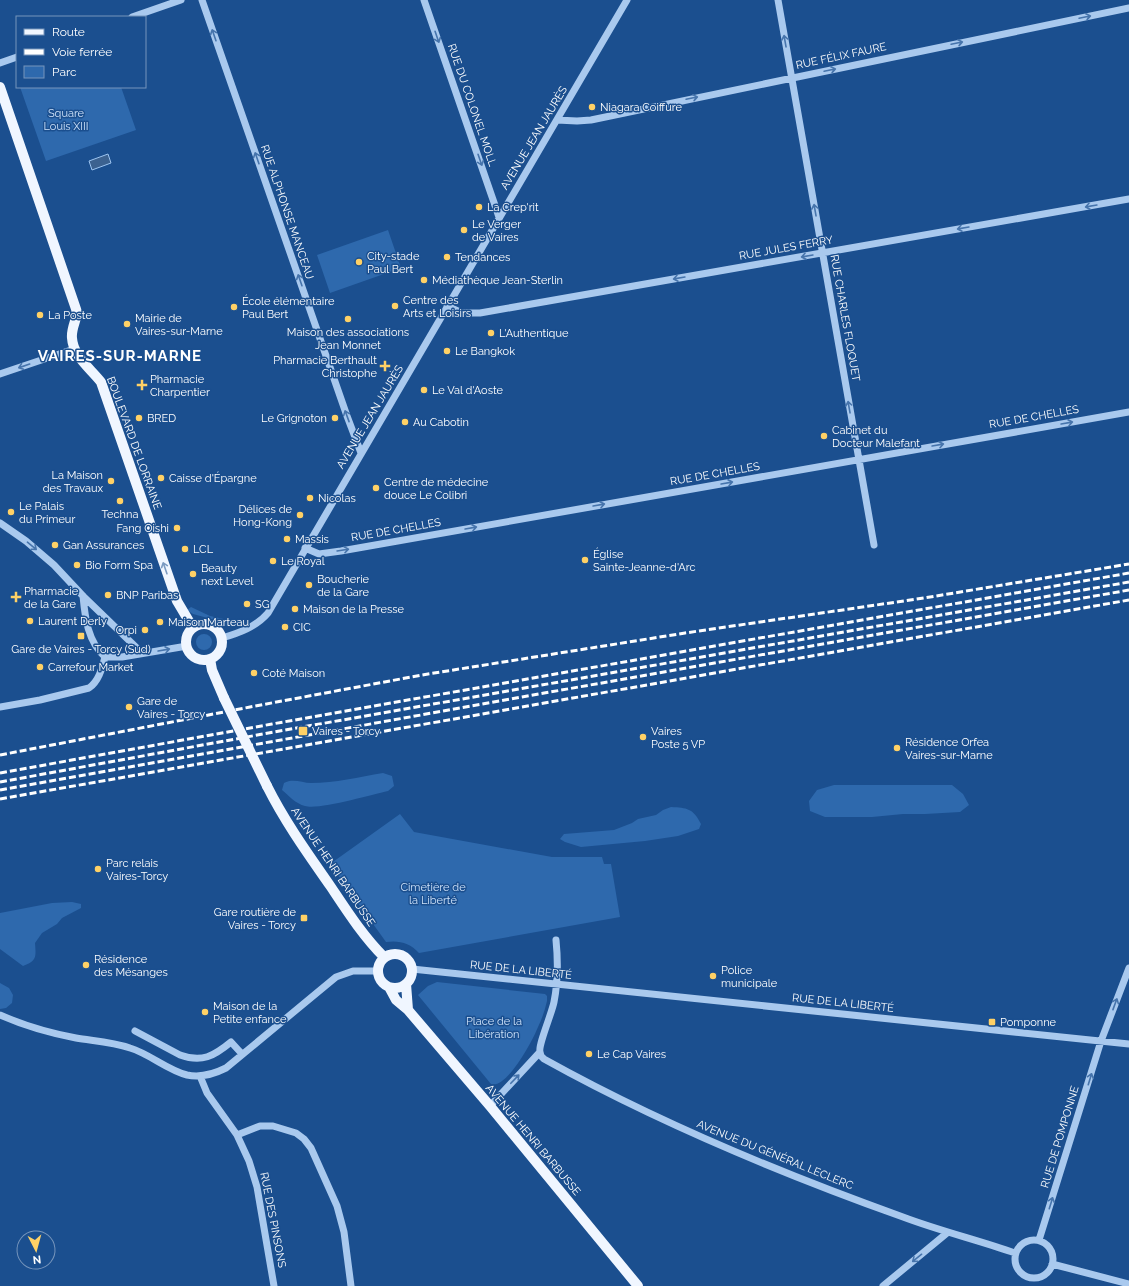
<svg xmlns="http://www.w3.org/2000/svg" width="1129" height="1286" font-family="Raleway,sans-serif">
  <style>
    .green { fill: #2e69ad }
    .water { fill: #3c6290; stroke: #9cc4f0 }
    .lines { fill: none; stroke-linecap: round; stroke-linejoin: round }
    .minor { stroke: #a9c9ee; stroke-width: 7 }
    .major { stroke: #f0f6ff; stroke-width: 10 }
    .rail { stroke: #fff; stroke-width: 3; stroke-dasharray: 7 3; stroke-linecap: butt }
    .major-bridge { stroke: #f0f6ff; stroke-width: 10 }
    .oneway { stroke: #4674ac }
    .oneway2 { stroke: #7b9ac1 }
    .poi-dot { fill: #ffd166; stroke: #1b4f8f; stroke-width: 1.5 }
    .labels { text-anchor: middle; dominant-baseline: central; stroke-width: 3; stroke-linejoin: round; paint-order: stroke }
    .street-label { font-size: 11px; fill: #fff; stroke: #1b4f8f }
    .poi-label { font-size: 11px; fill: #fff; stroke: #1b4f8f; text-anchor: start }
    .park-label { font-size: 11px; fill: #cfe3fa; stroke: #1b4f8f }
    .district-label { font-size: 15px; font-weight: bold; letter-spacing: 1px; fill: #fff; stroke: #1b4f8f }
  </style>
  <rect width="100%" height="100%" fill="#1b4f8f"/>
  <path class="green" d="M20 87H121L136 130 46 161Z
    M388 230 401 268 330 293 317 255Z
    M191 607 210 616 237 622V625L230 627 222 625 215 620 193 614 187 610Z
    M196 642a8 8 0 1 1 16 0a8 8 0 1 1-16 0Z
    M383 773 392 776 394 786 388 791C370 795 319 810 305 806 296 804 288 795 282 790L284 783C293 778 302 783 311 783 335 783 359 777 383 773Z
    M834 785H952L963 794 969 805 960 812 925 814H903L872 817H825L810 811 809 801 817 790Z
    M671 807C687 808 693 808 701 824L699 829 678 836 645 841 581 847 565 842 560 839 564 834 614 830 632 823 638 819 656 815 663 810Z
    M400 814 414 832 552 857H602L604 864H611L620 917 419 953C410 943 399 940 386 942L330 864Z
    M72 902 81 904V908L62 918 57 924 42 933 35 943C36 957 37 961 23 966L0 949V913L52 903Z
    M437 982 545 994 547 996V1001C545 1010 542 1019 538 1027 533 1040 507 1089 491 1084L418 995 428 986Z
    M0 983 9 988 13 995 12 1003 6 1008 0 1009Z"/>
  <path class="water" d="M108 154 111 163 92 170 89 161Z"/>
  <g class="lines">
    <path class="minor" d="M202 0 347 416 361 453
      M424 0 499 217
      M778 0 874 545
      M132 17 181 0
      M0 63 17 57
      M557 120 577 121 591 120 1129 8
      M447 306 462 313H480L1129 199
      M0 374 74 349
      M0 523 26 541 54 565 83 596 142 653
      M305 548 319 554 341 551 1129 412
      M83 596C85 618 88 642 105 657H122L187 646
      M222 638C239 633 256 627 268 613L627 0
      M0 707 40 700 89 688C99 681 102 668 105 657
      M412 969 1129 1044
      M0 1015C25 1026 49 1033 76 1038 94 1041 112 1042 130 1048 150 1054 167 1070 187 1075 201 1078 214 1074 226 1068L336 977 353 971H378
      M135 1031 180 1055C202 1063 214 1056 231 1042L242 1054
      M540 1052 541 1056 544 1059C659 1123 780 1173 903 1217 940 1231 978 1240 1015 1253
      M200 1076 207 1093 237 1135 249 1161 257 1187 274 1286
      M490 1106 540 1052C538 1045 552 1013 554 1002 558 982 558 960 556 940
      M237 1135 260 1126H273L296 1133 304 1139 311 1148 337 1206 344 1232 351 1286
      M1015 1259a19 19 0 1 1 38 0a19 19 0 1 1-38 0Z
      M1039 1240 1101 1041 1129 968
      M1052 1264 1129 1284
      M883 1286 947 1233"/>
    <path class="major" d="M0 87 76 309 77 313C76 321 71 329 72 338 73 356 90 368 101 382L177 601 193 628
      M186 642a18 18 0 1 1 36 0a18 18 0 1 1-36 0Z
      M210 659 212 670 224 698
      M267 786C285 822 308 854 331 887 347 911 363 936 384 957
      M378 971a17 17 0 1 1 34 0a17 17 0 1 1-34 0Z
      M406 984 408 1010
      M389 987 396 1000 408 1010 490 1106 638 1286"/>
    <path class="rail" d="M0 755 250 707 422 675 685 633 924 598 1129 564
      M0 773 272 724 1129 573
      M0 782 274 732 1129 582
      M0 790 522 697 1129 590
      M0 799 1129 600"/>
    <path class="major-bridge" d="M224 698 267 786"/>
  </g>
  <defs><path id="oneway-shaft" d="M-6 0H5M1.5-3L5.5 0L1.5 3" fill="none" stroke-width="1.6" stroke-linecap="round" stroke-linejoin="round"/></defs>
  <g class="oneway">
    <use href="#oneway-shaft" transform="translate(1085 17) rotate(-12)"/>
    <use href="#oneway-shaft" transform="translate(214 35) rotate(-109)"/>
    <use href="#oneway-shaft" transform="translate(437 37) rotate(71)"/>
    <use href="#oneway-shaft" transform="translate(785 41) rotate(-100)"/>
    <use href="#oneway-shaft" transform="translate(957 43) rotate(-12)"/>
    <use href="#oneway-shaft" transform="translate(830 70) rotate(-12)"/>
    <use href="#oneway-shaft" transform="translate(692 98) rotate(-12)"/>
    <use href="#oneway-shaft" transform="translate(257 158) rotate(-109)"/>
    <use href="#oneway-shaft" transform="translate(480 160) rotate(71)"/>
    <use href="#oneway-shaft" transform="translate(1091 206) rotate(170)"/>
    <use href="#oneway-shaft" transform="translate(815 210) rotate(-100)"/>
    <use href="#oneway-shaft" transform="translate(963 228) rotate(170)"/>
    <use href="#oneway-shaft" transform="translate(807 256) rotate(170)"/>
    <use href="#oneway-shaft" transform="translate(679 278) rotate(170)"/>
    <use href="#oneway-shaft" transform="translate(300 280) rotate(-109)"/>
    <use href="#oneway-shaft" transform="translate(24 366) rotate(161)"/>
    <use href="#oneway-shaft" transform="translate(849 407) rotate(-100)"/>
    <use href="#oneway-shaft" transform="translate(347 416) rotate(-110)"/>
    <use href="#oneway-shaft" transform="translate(1067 423) rotate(-10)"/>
    <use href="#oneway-shaft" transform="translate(938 445) rotate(-10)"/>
    <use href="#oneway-shaft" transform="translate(727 483) rotate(-10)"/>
    <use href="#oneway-shaft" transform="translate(599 505) rotate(-10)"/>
    <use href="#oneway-shaft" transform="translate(471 528) rotate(-10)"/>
    <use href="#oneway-shaft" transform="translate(32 546) rotate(40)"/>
    <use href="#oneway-shaft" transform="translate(343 550) rotate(-9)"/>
    <use href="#oneway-shaft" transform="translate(164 650) rotate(-10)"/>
    <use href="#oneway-shaft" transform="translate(1115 1004) rotate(-70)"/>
    <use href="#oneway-shaft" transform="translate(515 1079) rotate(-46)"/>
    <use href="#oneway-shaft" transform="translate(1090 1079) rotate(-73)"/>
    <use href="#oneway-shaft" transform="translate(1051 1203) rotate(-73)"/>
    <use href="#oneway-shaft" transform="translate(917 1258) rotate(141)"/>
  </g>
  <use class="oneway2" href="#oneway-shaft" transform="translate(165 568) rotate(-109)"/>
  <g class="poi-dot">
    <circle cx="592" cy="107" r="4"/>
    <circle cx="479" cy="207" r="4"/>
    <circle cx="464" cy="230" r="4"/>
    <circle cx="447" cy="257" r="4"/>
    <circle cx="359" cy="262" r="4"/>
    <circle cx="424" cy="280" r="4"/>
    <circle cx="395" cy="306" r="4"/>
    <circle cx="234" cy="307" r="4"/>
    <circle cx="40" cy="315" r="4"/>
    <circle cx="348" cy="319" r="4"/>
    <circle cx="127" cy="324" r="4"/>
    <circle cx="491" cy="333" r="4"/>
    <circle cx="447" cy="351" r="4"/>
    <path d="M383 360h4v4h4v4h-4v4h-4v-4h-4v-4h4z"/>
    <path d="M140 379h4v4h4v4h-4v4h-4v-4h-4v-4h4z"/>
    <circle cx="424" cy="390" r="4"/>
    <circle cx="139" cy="418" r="4"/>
    <circle cx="335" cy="418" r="4"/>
    <circle cx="405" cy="422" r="4"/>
    <circle cx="824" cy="436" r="4"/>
    <circle cx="161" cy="478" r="4"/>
    <circle cx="111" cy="481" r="4"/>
    <circle cx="376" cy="488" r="4"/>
    <circle cx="310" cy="498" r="4"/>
    <circle cx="120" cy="501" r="4"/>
    <circle cx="11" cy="512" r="4"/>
    <circle cx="300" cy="515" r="4"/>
    <circle cx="177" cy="528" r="4"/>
    <circle cx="287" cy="539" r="4"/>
    <circle cx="55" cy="545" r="4"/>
    <circle cx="185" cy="549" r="4"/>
    <circle cx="585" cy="560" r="4"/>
    <circle cx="273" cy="561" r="4"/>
    <circle cx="77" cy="565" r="4"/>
    <circle cx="193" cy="574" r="4"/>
    <circle cx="309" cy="585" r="4"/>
    <circle cx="108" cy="595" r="4"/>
    <path d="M14 591h4v4h4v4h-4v4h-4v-4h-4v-4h4z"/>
    <circle cx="247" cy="604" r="4"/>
    <circle cx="295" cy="609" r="4"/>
    <circle cx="30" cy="621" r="4"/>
    <circle cx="160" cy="622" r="4"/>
    <circle cx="285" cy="627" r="4"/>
    <circle cx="145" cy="630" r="4"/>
    <rect x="77" y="632" width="8" height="8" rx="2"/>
    <circle cx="40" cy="667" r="4"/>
    <circle cx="254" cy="673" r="4"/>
    <circle cx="129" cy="707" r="4"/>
    <rect x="298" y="726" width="10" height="10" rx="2"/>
    <circle cx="643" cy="737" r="4"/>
    <circle cx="897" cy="748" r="4"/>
    <circle cx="98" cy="869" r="4"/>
    <rect x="300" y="914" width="8" height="8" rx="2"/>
    <circle cx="86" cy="965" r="4"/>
    <circle cx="713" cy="976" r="4"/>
    <circle cx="205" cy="1012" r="4"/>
    <rect x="988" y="1018" width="8" height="8" rx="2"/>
    <circle cx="589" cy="1054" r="4"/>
  </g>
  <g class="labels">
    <g class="street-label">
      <text transform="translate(841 56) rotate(-12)">RUE FÉLIX FAURE</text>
      <text transform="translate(472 105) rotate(71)">RUE DU COLONEL MOLL</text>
      <text transform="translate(534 138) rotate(-59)">AVENUE JEAN JAURÈS</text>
      <text transform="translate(287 212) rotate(71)">RUE ALPHONSE MANCEAU</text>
      <text transform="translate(786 248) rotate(-10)">RUE JULES FERRY</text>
      <text transform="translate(845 318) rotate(80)">RUE CHARLES FLOQUET</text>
      <text transform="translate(370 417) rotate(-59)">AVENUE JEAN JAURÈS</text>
      <text transform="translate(1034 417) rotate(-10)">RUE DE CHELLES</text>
      <text transform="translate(134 443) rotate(70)">BOULEVARD DE LORRAINE</text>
      <text transform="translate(715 474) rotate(-10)">RUE DE CHELLES</text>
      <text transform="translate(396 530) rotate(-10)">RUE DE CHELLES</text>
      <text transform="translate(333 867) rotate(56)">AVENUE HENRI BARBUSSE</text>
      <text transform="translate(521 970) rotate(6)">RUE DE LA LIBERTÉ</text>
      <text transform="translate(843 1003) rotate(6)">RUE DE LA LIBERTÉ</text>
      <text transform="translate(1060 1137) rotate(-73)">RUE DE POMPONNE</text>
      <text transform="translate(533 1140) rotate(50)">AVENUE HENRI BARBUSSE</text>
      <text transform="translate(775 1155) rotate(22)">AVENUE DU GÉNÉRAL LECLERC</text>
      <text transform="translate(273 1220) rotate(79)">RUE DES PINSONS</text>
    </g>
    <g class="poi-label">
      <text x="600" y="107">Niagara Coiffure</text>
      <text x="487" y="207">La Crep'rit</text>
      <text x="472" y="224">Le Verger<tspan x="472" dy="13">de Vaires</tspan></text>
      <text x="367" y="256">City-stade<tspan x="367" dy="13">Paul Bert</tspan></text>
      <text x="455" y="257">Tendances</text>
      <text x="432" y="280">Médiathèque Jean-Sterlin</text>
      <text x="403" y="300">Centre des<tspan x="403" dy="13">Arts et Loisirs</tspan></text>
      <text x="242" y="301">École élémentaire<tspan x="242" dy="13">Paul Bert</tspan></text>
      <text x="48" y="315">La Poste</text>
      <text x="135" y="318">Mairie de<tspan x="135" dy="13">Vaires-sur-Marne</tspan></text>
      <text x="348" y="332" text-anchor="middle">Maison des associations<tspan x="348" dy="13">Jean Monnet</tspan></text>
      <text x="499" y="333">L'Authentique</text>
      <text x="455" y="351">Le Bangkok</text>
      <text x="377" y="360" text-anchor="end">Pharmacie Berthault<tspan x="377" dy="13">Christophe</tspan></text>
      <text x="150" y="379">Pharmacie<tspan x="150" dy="13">Charpentier</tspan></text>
      <text x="432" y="390">Le Val d'Aoste</text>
      <text x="147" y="418">BRED</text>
      <text x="327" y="418" text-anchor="end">Le Grignoton</text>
      <text x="413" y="422">Au Cabotin</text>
      <text x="832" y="430">Cabinet du<tspan x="832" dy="13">Docteur Malefant</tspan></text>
      <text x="103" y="475" text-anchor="end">La Maison<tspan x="103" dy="13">des Travaux</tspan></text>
      <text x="169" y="478">Caisse d'Épargne</text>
      <text x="384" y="482">Centre de médecine<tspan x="384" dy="13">douce Le Colibri</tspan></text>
      <text x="318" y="498">Nicolas</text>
      <text x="19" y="506">Le Palais<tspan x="19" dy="13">du Primeur</tspan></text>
      <text x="292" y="509" text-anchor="end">Délices de<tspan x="292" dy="13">Hong-Kong</tspan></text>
      <text x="120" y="514" text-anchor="middle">Techna</text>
      <text x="169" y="528" text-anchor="end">Fang Oishi</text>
      <text x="295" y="539">Massis</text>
      <text x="63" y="545">Gan Assurances</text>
      <text x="193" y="549">LCL</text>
      <text x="593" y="554">Église<tspan x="593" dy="13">Sainte-Jeanne-d'Arc</tspan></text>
      <text x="281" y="561">Le Royal</text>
      <text x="85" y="565">Bio Form Spa</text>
      <text x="201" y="568">Beauty<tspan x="201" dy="13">next Level</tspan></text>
      <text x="317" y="579">Boucherie<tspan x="317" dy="13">de la Gare</tspan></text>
      <text x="24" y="591">Pharmacie<tspan x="24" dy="13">de la Gare</tspan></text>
      <text x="116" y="595">BNP Paribas</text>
      <text x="255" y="604">SG</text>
      <text x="303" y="609">Maison de la Presse</text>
      <text x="38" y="621">Laurent Derly</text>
      <text x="168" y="622">Maison Marteau</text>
      <text x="293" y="627">CIC</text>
      <text x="137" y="630" text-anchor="end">Orpi</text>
      <text x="81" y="649" text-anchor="middle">Gare de Vaires - Torcy (Sud)</text>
      <text x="48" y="667">Carrefour Market</text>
      <text x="262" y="673">Coté Maison</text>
      <text x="137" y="701">Gare de<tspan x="137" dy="13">Vaires - Torcy</tspan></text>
      <text x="312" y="731">Vaires - Torcy</text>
      <text x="651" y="731">Vaires<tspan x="651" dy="13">Poste 5 VP</tspan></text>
      <text x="905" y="742">Résidence Orfea<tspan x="905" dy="13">Vaires-sur-Marne</tspan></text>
      <text x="106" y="863">Parc relais<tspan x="106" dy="13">Vaires-Torcy</tspan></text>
      <text x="296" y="912" text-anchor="end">Gare routière de<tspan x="296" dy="13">Vaires - Torcy</tspan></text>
      <text x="94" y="959">Résidence<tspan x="94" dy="13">des Mésanges</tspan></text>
      <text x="721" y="970">Police<tspan x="721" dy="13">municipale</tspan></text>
      <text x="213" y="1006">Maison de la<tspan x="213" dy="13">Petite enfance</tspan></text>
      <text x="1000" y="1022">Pomponne</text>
      <text x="597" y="1054">Le Cap Vaires</text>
    </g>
    <g class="park-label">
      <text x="66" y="113">Square<tspan x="66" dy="13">Louis XIII</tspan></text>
      <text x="433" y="887">Cimetière de<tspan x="433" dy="13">la Liberté</tspan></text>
      <text x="494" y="1021">Place de la<tspan x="494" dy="13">Libération</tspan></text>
    </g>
    <g class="district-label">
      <text x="120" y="356">VAIRES-SUR-MARNE</text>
    </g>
  </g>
  <rect x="16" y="16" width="130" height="72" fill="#1b4f8f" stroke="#7695bc"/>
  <rect x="24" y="29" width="20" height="6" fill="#f0f6ff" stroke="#7695bc"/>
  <text x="52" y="36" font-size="12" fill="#ffffff">Route</text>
  <rect x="24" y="49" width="20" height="6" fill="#ffffff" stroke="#7695bc"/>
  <text x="52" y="56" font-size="12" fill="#ffffff">Voie ferrée</text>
  <rect x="24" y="66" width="20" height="12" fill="#2e69ad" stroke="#7695bc"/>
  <text x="52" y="76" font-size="12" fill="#ffffff">Parc</text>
  <g transform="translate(36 1250) rotate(174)"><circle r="19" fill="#1b4f8f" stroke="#7695bc"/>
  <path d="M0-3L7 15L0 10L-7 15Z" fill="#ffd166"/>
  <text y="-6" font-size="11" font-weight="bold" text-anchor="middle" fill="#ffffff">N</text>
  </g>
</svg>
